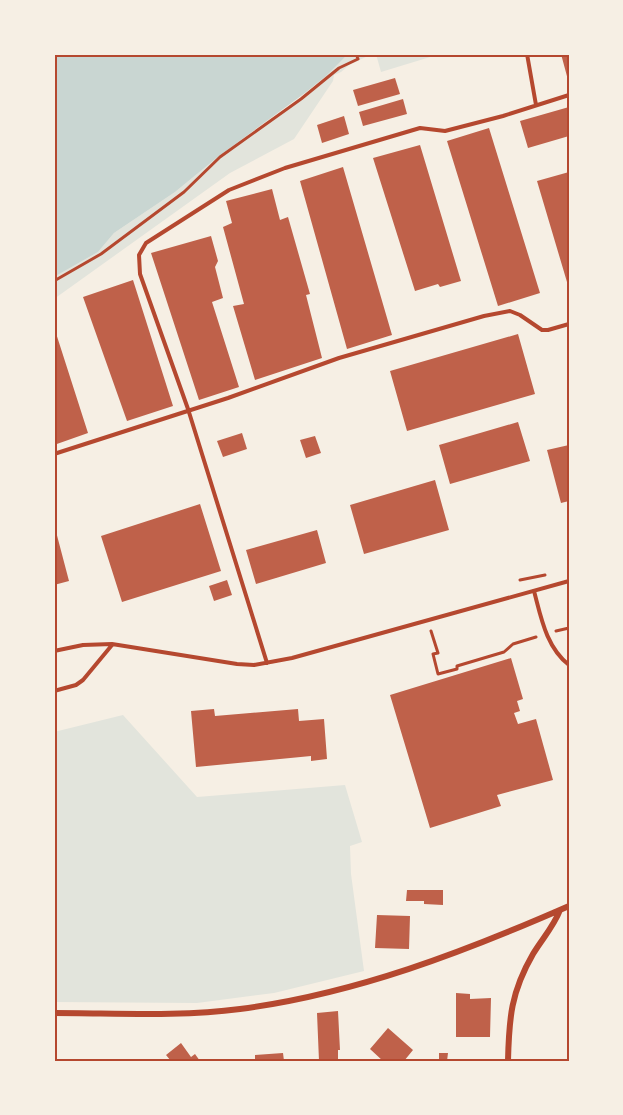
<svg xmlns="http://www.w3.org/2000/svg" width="623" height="1115" font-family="'PT Sans',sans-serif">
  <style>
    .green { fill: #e2e4dc }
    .water { fill: #c9d6d2 }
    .building { fill: #bf614a }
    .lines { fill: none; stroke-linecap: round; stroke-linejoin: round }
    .path { stroke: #b5482f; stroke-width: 3 }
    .service { stroke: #b5482f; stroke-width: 4 }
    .minor { stroke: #b5482f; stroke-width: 6 }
    .neatline { fill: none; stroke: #b5482f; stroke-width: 2 }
  </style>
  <rect width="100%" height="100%" fill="#f6efe4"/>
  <path class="green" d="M348 54H372L349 65 341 72 334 75 333 81 294 139 230 173 54 299V277L98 252 114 233 175 192 219 156 301 99Z
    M376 54H440L381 72Z
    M123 715 197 797 345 785 362 842 350 846 351 874 364 971 274 993 197 1003 54 1002V732Z"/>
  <path class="water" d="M54 54H348L326 76 305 93 219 156 175 192 114 233 98 252 54 277Z"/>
  <path class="building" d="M561 54H569V80H568Z
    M395 78 400 94 358 106 353 90Z
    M403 99 407 114 363 126 359 112Z
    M569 107V136L528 148 520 121Z
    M344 116 349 134 322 143 317 125Z
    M489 128 540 293 498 306 447 141Z
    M420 145 461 281 440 287 438 284 415 291 373 158Z
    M343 167 392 335 347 349 300 181Z
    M569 172V281L567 282 537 181Z
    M272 189 280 220 288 217 310 294 306 295 322 358 255 380 233 306 244 304 223 227 232 223 226 201Z
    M211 236 218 261 215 267 223 298 212 302 239 387 199 400 151 253Z
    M133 280 173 406 127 421 83 297Z
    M54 327 88 433 54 445Z
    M518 334 535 394 407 431 390 371Z
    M518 422 530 461 450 484 439 445Z
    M242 433 247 449 223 457 217 441Z
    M315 436 321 453 306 458 300 440Z
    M569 445V501L561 503 547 450Z
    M435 480 449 530 364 554 350 505Z
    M200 504 221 571 122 602 101 536Z
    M54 524 69 581 54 585Z
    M317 530 326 563 256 584 246 550Z
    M227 580 232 595 214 601 209 586Z
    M511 658 523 699 517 701 520 711 514 713 518 724 536 719 553 780 497 795 501 806 430 828 390 695Z
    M214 709 215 716 298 709 299 721 324 719 327 759 311 761V756L196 767 191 711Z
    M407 890H443V905L424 904V901H406Z
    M377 915 410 916 409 949 375 948Z
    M456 993 470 994V999L491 998 490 1037H456Z
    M338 1011 340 1050H338V1061H319L317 1013Z
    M388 1028 413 1050 404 1061H383L370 1049Z
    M181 1043 191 1057 195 1054 200 1061H171L166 1055Z
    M283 1053 284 1061H255V1055Z
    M439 1053H448L447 1061H439Z"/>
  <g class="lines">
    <path class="path" d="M54 281 101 254 184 192 220 157 301 99 339 68 358 59 357 56 363 54
      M520 580 545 575
      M431 631 438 653 433 654 438 674 457 669V666L504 652 513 644 536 637
      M556 631 569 628"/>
    <path class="service" d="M527 54 536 105
      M54 454 228 398 339 358 484 316 510 311 520 315 542 330H548L569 324
      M534 591C541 617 546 647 569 665
      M54 651 83 645 112 644 237 664 254 665 292 658 569 581
      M267 663 188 409 140 274 139 255 146 243 229 190 285 168 420 128 445 131 503 116 569 95
      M54 691 76 685 83 680 112 645"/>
    <path class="minor" d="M54 1013C116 1013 179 1017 240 1009 355 994 464 952 569 906
      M508 1061C509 1018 511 992 533 954 542 939 554 926 560 910"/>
  </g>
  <rect width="623" height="1115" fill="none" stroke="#f6efe4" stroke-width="111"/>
  <rect x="56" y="56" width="512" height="1004" class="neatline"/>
</svg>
